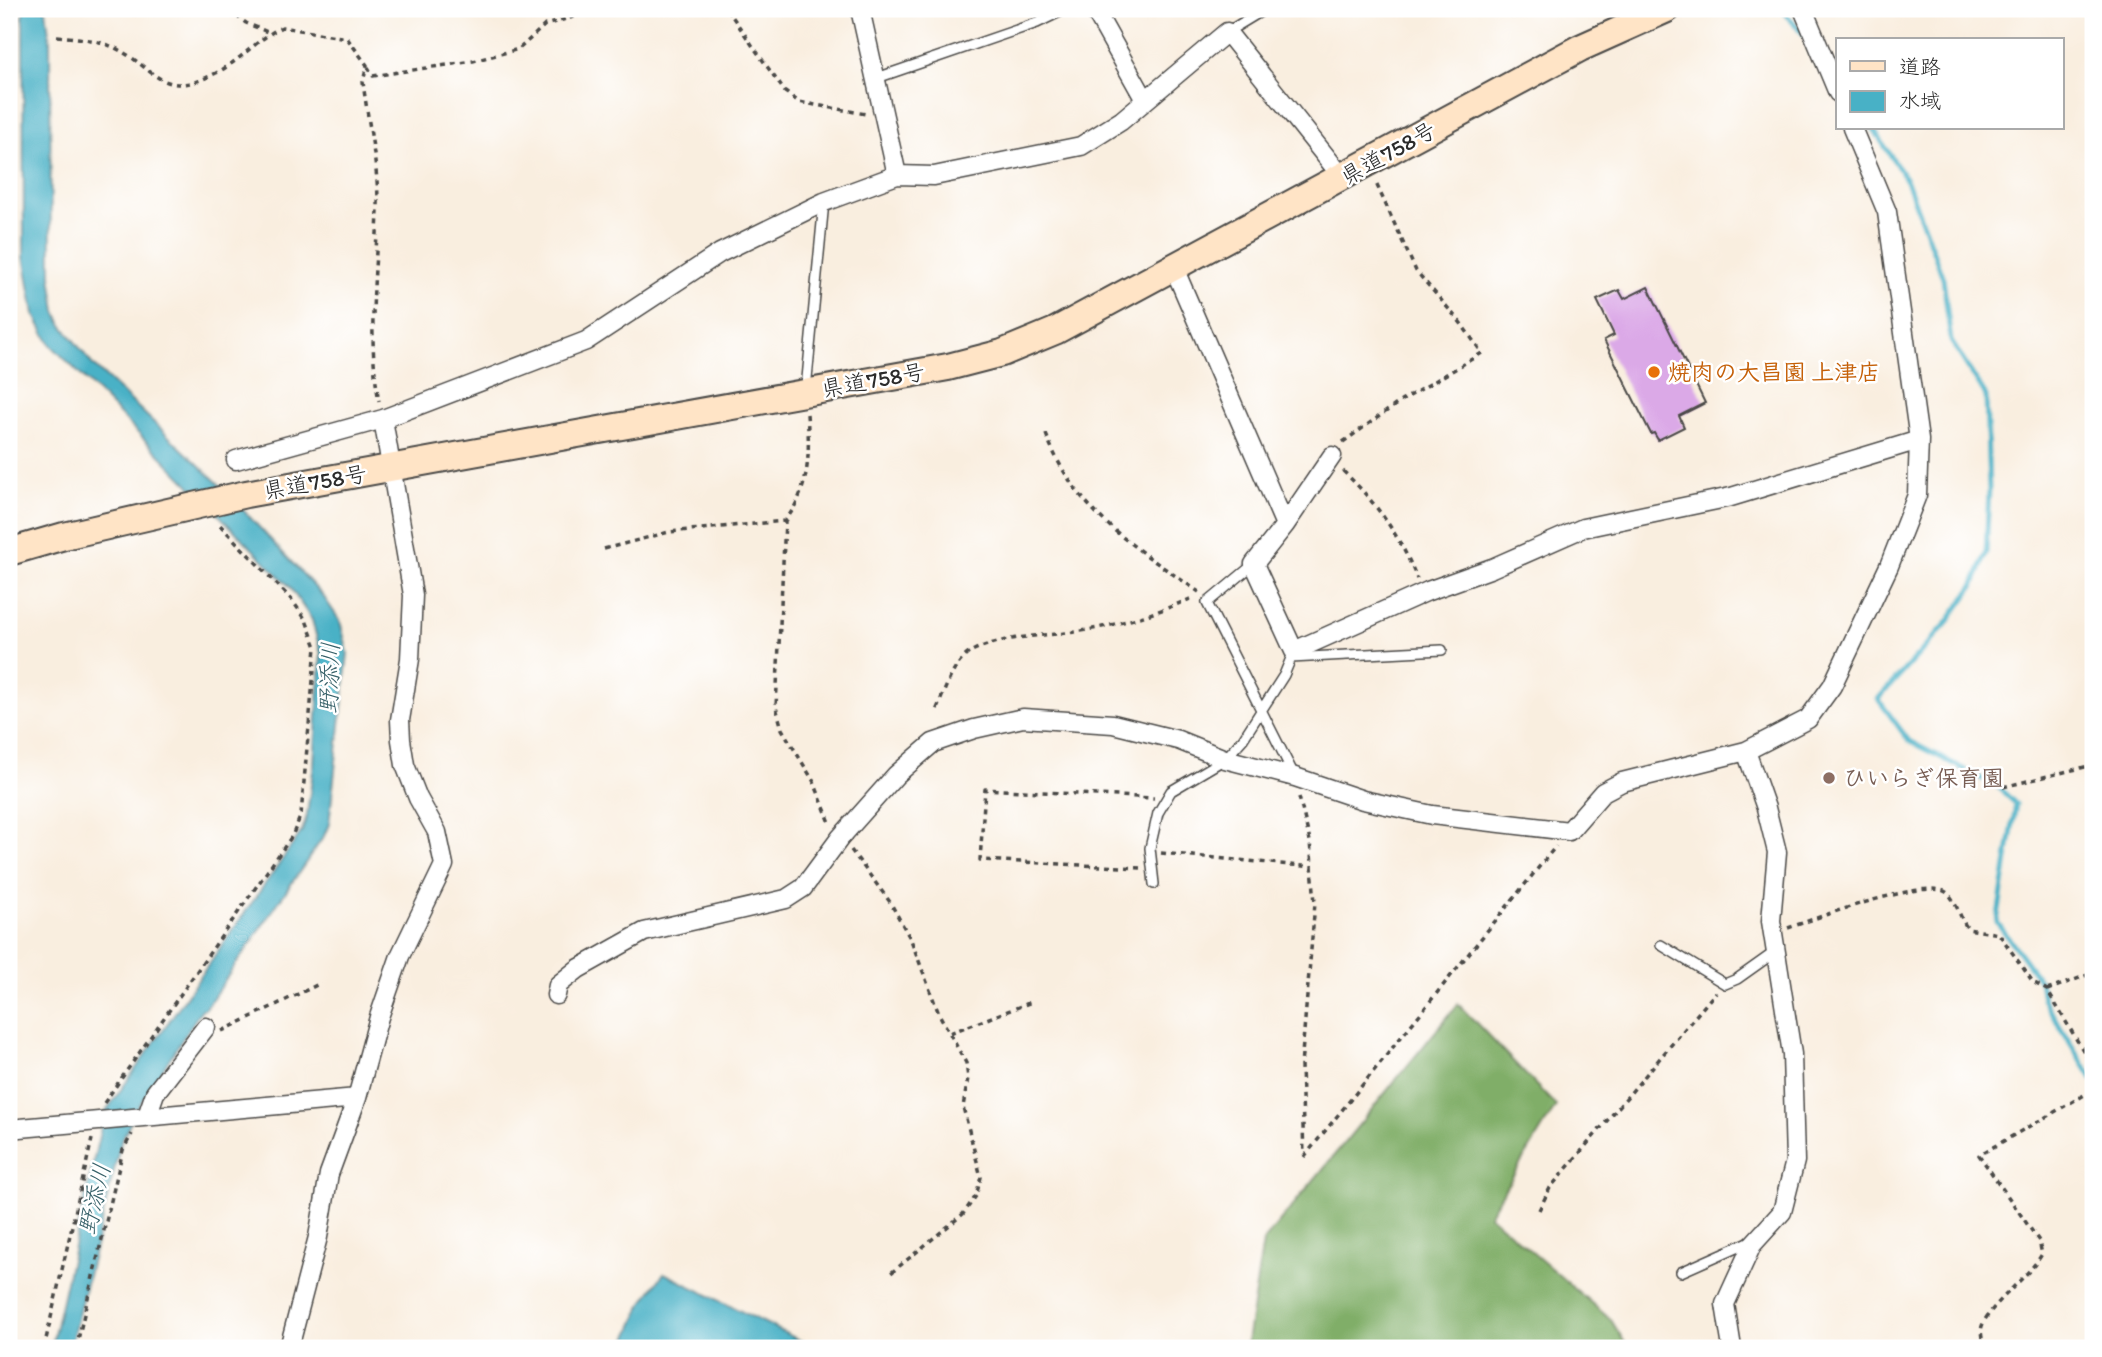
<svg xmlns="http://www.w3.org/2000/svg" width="2102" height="1357" font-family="Itim,'Klee One',sans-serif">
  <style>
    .forest { fill: #80ae67; stroke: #566c49; stroke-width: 2 }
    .water { fill: #48b1c6; stroke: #3a6e78; stroke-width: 2 }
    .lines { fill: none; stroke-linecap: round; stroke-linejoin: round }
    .stream { stroke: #48b1c6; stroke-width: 5 }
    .building { fill: #dba9e7 }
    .lane-casing { stroke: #4a4846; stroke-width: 12 }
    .street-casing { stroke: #4a4846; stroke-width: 21 }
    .secondary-casing { stroke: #4a4846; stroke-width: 30 }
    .path { stroke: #4a4846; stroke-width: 3.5; stroke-dasharray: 5 5; stroke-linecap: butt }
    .lane { stroke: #fff; stroke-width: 9 }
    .street { stroke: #fff; stroke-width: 18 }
    .secondary { stroke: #ffe4c6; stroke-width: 26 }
    .food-dot { fill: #e8710a; stroke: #fff; stroke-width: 2.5 }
    .education-dot { fill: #8d6e63; stroke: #fff; stroke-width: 2.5 }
    .labels { text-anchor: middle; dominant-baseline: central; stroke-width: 5; stroke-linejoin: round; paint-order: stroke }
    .street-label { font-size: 23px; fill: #2b2b2b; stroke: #fff }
    .food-label { font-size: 23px; font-weight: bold; fill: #c56008; stroke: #fff; text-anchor: start }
    .education-label { font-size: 23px; font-weight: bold; fill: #785e54; stroke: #fff; text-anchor: start }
    .water-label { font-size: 24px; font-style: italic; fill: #376169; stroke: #fff }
  </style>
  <rect width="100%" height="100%" fill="#fff"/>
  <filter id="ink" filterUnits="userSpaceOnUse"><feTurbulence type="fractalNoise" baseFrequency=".0143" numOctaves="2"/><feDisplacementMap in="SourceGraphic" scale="14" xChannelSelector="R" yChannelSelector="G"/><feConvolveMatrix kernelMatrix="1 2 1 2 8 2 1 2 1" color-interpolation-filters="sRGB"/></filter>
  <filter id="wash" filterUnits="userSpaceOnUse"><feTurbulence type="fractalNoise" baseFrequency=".00686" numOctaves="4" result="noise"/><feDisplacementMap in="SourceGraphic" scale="28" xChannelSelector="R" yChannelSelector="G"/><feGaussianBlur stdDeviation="1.57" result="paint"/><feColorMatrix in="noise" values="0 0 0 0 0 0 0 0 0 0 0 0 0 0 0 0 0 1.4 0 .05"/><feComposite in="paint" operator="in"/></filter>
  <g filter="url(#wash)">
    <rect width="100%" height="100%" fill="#f9eedf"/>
    <path class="forest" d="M1458 1004 1556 1106 1489 1215 1611 1320 1628 1348H1246L1263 1242Z"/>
    <path class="water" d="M23 9H46L50 42 51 276 56 311 62 325 93 365 218 483 323 596 340 621 348 653 329 824 324 836 205 1009H202L136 1110 121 1142 70 1348H51L104 1114 302 831 307 815 314 763 321 654 312 620 289 586 50 344 34 314 24 257Z
      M664 1273 815 1348H623L644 1301Z"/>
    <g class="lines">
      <path class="stream" d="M1781 9 1810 41
        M1873 128 1907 181 1943 278 1951 341 1986 396 1989 490 1986 553 1973 587 1947 623 1878 699 1909 741 1998 787 2016 804 1997 922 2040 981 2043 999 2093 1080"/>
    </g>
    <g id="blocks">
      <path class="building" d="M1648 287 1705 403 1679 416 1684 427 1658 440 1654 433 1651 434 1604 340 1614 335 1597 300 1619 290 1624 299Z"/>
    </g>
  </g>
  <g filter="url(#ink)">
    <use href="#blocks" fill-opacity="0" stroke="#4a4846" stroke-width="2"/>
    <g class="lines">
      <defs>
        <path id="lane" d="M1227 32 1265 9
          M874 79 1037 23 1066 9
          M806 389 824 202
          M1254 564 1207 603 1294 775
          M1291 658 1442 650
          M1154 884 1150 848 1158 813 1171 791 1225 759 1243 739 1284 675 1294 651
          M1661 945 1725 984 1737 979 1775 952
          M1681 1272 1753 1240"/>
        <path id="street" d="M860 9 897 175
          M1094 9 1145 100
          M1803 9 1838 93
          M1174 268 1285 525 1254 564 1294 651 1428 591 1492 568 1583 528 1731 497 1919 440
          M236 460 383 419 586 341 720 253 824 202 897 175 934 176 1081 146 1121 121 1227 32 1343 178
          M1285 525 1332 456
          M556 995 558 985 578 969 644 932 786 899 803 888 840 838 896 775 933 743 974 729 1023 718 1113 724 1178 740 1225 759 1295 777 1363 800 1432 815 1569 831 1603 792 1622 782 1746 751 1808 719 1832 686 1889 566 1917 495 1919 440 1887 212 1852 128
          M147 1116 155 1093 206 1027
          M9 1129 357 1098
          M289 1348 318 1237 329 1174 357 1098 379 1017 400 956 444 865 437 832 418 798 405 765 401 740 400 720 410 659 413 595 383 419
          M1732 1348 1725 1304 1752 1245 1782 1212 1795 1161 1792 1054 1771 921 1777 852 1766 808 1746 751"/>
        <path id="secondary" d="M9 552 64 536 246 494 948 367 1002 353 1055 331 1580 48 1667 9"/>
      </defs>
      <use href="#lane" class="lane-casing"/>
      <use href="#street" class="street-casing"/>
      <use href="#secondary" class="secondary-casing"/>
      <path class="path" d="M228 9 246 23 270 33
        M727 9 785 92 799 102 866 114
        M57 36C77 38 97 39 115 48 156 67 160 102 216 73 240 61 257 39 282 27L347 38 367 65 363 82C368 124 379 168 378 210 376 274 367 337 379 401
        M368 67 373 76 473 61 519 49 545 25 601 9
        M807 414C810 453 810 489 785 521L776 707 782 729 814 782 831 825
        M1046 434C1075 512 1134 547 1199 592
        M1343 442 1401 401 1482 353 1460 322 1416 271 1375 181
        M1343 471C1375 501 1401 537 1417 579
        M604 549 669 532 785 521
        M937 709C945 690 954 660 974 650 1005 636 1042 636 1075 632 1116 626 1157 613 1195 597
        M2003 787 2093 765
        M1299 797 1310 841 1315 903 1301 1066 1304 1155
        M851 850 890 902 911 940 939 1014 966 1063 968 1078 963 1107 981 1177 976 1196 963 1214 891 1273
        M1161 853 1313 867
        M1141 868 980 860 985 789 1154 798
        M1788 928C1814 919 1924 878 1946 892 1956 899 1960 919 1968 929L1999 934 2033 982 2047 990 2093 1067
        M2047 990 2093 973
        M222 1031 321 983
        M950 1033 1034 1001
        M104 1103 292 836 301 815 316 647 306 620 292 600 218 523
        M1304 1157 1556 846
        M1539 1210 1550 1188 1716 992
        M44 1348 92 1139
        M76 1348 123 1150 132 1134
        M1984 1348C1983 1342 1980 1333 1982 1326 1990 1304 2028 1278 2042 1254L2039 1241 1979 1155 2093 1090"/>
      <use href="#lane" class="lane"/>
      <use href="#street" class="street"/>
      <use href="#secondary" class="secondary"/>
    </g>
  </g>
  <circle class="food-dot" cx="1654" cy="372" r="7"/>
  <circle class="education-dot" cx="1829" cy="778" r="7"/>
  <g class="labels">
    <g class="street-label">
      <text transform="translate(1388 153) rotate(-29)">県道758号</text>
      <text transform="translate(873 380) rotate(-10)">県道758号</text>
      <text transform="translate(315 482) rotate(-10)">県道758号</text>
    </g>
    <g class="food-label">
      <text x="1668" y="372">焼肉の大昌園 上津店</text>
    </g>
    <g class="education-label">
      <text x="1843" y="778">ひいらぎ保育園</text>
    </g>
    <g class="water-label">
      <text transform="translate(329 678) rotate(-88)">野添川</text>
      <text transform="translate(94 1199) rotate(-77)">野添川</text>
    </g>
  </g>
  <rect width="2102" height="1357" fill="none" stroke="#fff" stroke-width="35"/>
  <rect x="1836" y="38" width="228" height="91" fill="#ffffff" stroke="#aaaaaa" stroke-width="2"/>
  <rect x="1850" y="61" width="35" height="10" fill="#ffe4c6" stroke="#aaaaaa" stroke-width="2"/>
  <text x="1899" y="74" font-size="21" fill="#2b2b2b">道路</text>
  <rect x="1850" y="91" width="35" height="21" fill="#48b1c6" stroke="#aaaaaa" stroke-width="2"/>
  <text x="1899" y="108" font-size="21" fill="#2b2b2b">水域</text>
</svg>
